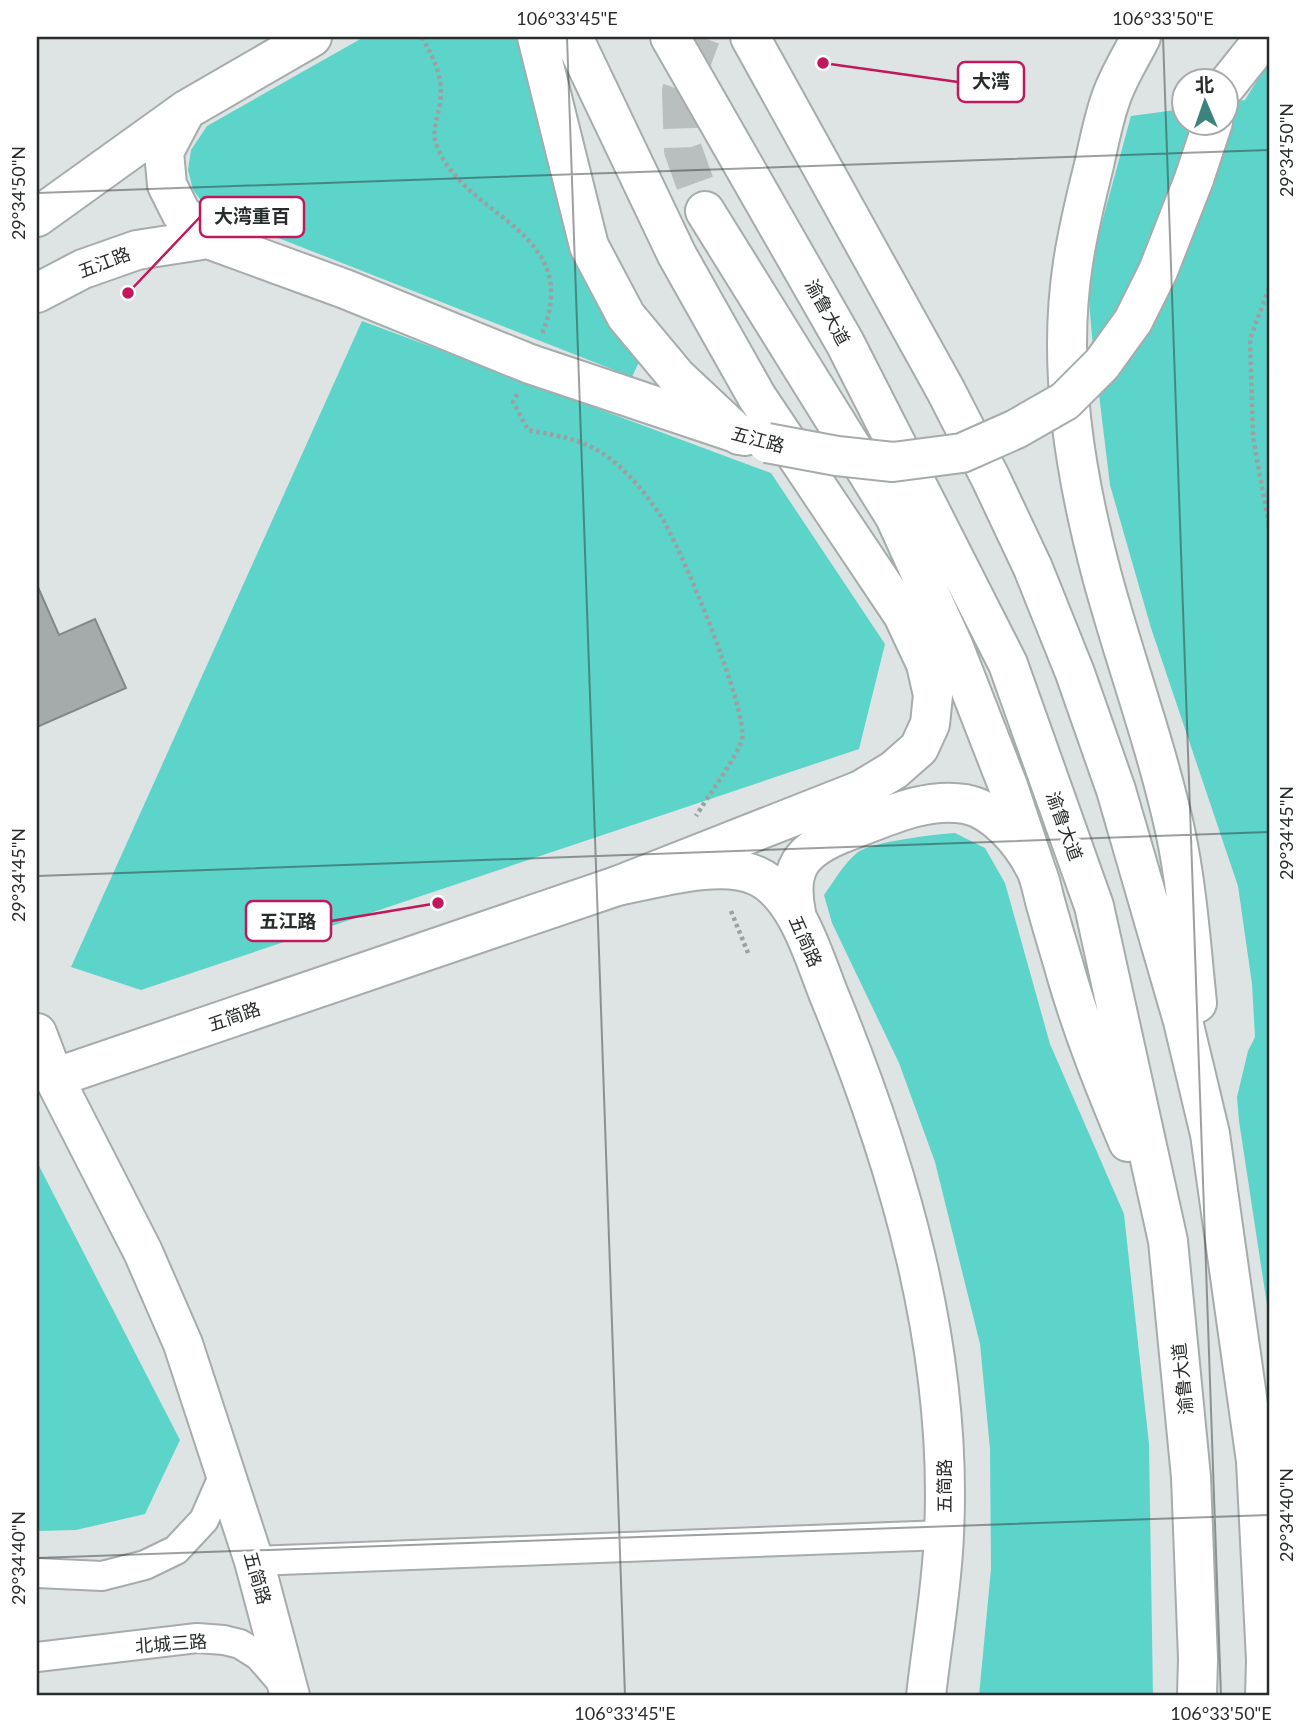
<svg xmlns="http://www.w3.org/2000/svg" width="1306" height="1733" font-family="Lato,'Noto Sans SC',sans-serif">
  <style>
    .green { fill: #5cd4ca }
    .building { fill: #a4abaa; stroke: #828988; stroke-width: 2 }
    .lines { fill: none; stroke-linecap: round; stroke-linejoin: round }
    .highway-tunnel { stroke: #b9bfbe; stroke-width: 38; stroke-dasharray: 38 19; stroke-linecap: butt }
    .street-casing { stroke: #a5acab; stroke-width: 32 }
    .secondary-casing { stroke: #a5acab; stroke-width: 42 }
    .highway-casing { stroke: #a5acab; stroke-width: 42 }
    .path { stroke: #9ba0a0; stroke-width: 4.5; stroke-dasharray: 3.5 3.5; stroke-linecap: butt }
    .street { stroke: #fff; stroke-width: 28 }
    .secondary { stroke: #fff; stroke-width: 38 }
    .highway { stroke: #fff; stroke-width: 38 }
    .secondary-bridge-casing { stroke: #a5acab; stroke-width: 42; stroke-linecap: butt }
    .secondary-bridge { stroke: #fff; stroke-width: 38 }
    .ticks { fill: none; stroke: #292c2c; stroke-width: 2; stroke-opacity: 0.45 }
    .labels { text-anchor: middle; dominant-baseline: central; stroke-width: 7; stroke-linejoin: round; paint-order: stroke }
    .street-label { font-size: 18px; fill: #292c2c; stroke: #fff }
    .leader { fill: none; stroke: #c2185b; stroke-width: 2.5 }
    .callout-dot { fill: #c2185b; stroke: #fff; stroke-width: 2.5 }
    .callout { fill: #fff; stroke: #c2185b; stroke-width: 2.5 }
    .callout-label { font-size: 19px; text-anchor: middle; font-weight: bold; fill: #292c2c }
    .neatline { fill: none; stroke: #292c2c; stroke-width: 2.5 }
    .ticks-label { font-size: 18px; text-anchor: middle; fill: #292c2c }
  </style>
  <rect width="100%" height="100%" fill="#dde4e3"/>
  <path class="green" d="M364 37H518L574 256 611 323 639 362 632 377 225 217 206 207 193 190 188 170 191 150 207 126Z
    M1269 61V1318L1239 1121 1237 1097 1248 1051 1255 1037 1252 984 1238 886 1151 628 1110 485 1092 337 1087 277 1131 116 1183 109 1184 122H1226V103L1245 100Z
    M362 321 771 473 885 644 859 749 141 990 71 967Z
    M955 833 985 848 1005 883 1050 1044 1124 1214 1149 1444 1153 1696H979L991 1569 990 1449 980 1344 935 1162 899 1063 832 923 824 895C835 880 843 864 858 852 872 842 936 834 955 833Z
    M37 1162 180 1440 145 1514 76 1530 37 1531Z"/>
  <path class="building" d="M37 585 59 635 95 619 126 688 37 727Z"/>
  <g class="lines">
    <path class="highway-tunnel" d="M701 37 681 91 683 150 705 211"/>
    <defs>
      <path id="street" d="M254 1561 944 1535
        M37 1573 102 1576 145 1565 176 1550 204 1520 225 1472
        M37 1657 197 1638 224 1640 240 1644 259 1656 285 1686"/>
      <path id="secondary" d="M1226 86 1265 37
        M185 112 164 152 167 185 181 213 208 239
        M1194 179 1213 122
        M37 217 186 110 312 37
        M37 293 83 269 137 250 208 239 345 289 530 364 745 436
        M37 1033 54 1078 143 1252 183 1344 254 1561 290 1696
        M54 1078 617 886C656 879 720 859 757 876 797 894 814 958 829 995 899 1165 953 1349 944 1534 942 1588 932 1642 926 1696"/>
      <path id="highway" d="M537 37 589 246 626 316 676 376 739 435
        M573 37 677 255 757 397 903 615 926 664 933 695 930 724 919 748 894 770 861 790 617 886
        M670 37 845 343 1008 664 1094 906 1168 1241 1191 1477 1198 1659 1197 1696
        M750 37 946 391 991 479 1033 568 1075 673 1116 790 1183 1021 1210 1134 1256 1461 1266 1660 1265 1696
        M1141 37C1131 57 1118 77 1111 98 1103 120 1099 143 1094 165 1086 197 1078 230 1073 263 1057 367 1075 475 1102 576 1125 661 1156 744 1175 830 1187 886 1191 945 1197 1003
        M705 211 895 517 953 645 1008 786 1035 867
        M796 913C787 868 801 850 843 833 882 819 923 797 965 804 994 809 1021 841 1034 866 1040 876 1042 890 1045 901 1052 927 1060 952 1067 977 1084 1035 1105 1087 1128 1142"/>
    </defs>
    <use href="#street" class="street-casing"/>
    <use href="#secondary" class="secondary-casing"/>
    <use href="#highway" class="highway-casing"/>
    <path class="path" d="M422 37C433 58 444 77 440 102 438 120 430 131 438 149 469 220 584 231 542 334
      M1269 288 1250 339 1253 437 1269 526
      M517 394 513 402 528 430C564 437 591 440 620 467 635 481 649 498 660 515 680 545 748 709 742 739 740 752 705 801 696 816
      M731 911 748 953"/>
    <use href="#street" class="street"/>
    <use href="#secondary" class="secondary"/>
    <use href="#highway" class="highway"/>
    <defs>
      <path id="secondary-bridge" d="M767 443 837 456 893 462 962 453 1016 429 1065 401 1102 364 1133 321 1158 271 1194 179"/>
    </defs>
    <use href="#secondary-bridge" class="secondary-bridge-casing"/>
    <use href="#secondary-bridge" class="secondary-bridge"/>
  </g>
  <path class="ticks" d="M567 37 625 1696M1163 37 1221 1696M37 193 1269 150M37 876 1269 832M37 1558 1269 1515"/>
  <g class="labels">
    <g class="street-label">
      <text transform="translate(104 262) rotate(-21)">五江路</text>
      <text transform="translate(828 312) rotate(61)">渝鲁大道</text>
      <text transform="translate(758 439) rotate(15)">五江路</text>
      <text transform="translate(1065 826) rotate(70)">渝鲁大道</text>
      <text transform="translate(806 941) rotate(66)">五简路</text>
      <text transform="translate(234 1016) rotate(-19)">五简路</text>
      <text transform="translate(1182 1379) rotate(-96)">渝鲁大道</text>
      <text transform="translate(944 1486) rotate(-90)">五简路</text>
      <text transform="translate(258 1578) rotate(74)">五简路</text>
      <text transform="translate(171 1643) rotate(-4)">北城三路</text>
    </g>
  </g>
  <path class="leader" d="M823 63L958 82M128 293L200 217M438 903L331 921"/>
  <g class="callout-dot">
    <circle cx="823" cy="63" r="7"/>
    <circle cx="128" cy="293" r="7"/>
    <circle cx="438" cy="903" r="7"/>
  </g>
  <g class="callout">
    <rect x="958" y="62" width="66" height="40" rx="7"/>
    <rect x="200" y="197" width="104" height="40" rx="7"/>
    <rect x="246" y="901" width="85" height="40" rx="7"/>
  </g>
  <g class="callout-label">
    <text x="991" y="88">大湾</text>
    <text x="252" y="223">大湾重百</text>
    <text x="288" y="928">五江路</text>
  </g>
  <rect width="1306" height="1733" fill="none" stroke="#ffffff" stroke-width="77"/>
  <g transform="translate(1205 102) rotate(358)"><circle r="33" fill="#ffffff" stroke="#a9abab" stroke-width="2"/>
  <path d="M0-5L12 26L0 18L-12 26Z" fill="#3c837d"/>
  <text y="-10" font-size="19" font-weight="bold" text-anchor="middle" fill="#292c2c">北</text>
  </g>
  <rect x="38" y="38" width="1230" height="1656" class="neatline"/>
  <g class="ticks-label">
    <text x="567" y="25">106°33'45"E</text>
    <text x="1163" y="25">106°33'50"E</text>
    <text transform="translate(1287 150) rotate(-90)" y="6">29°34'50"N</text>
    <text transform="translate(19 193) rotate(-90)" y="6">29°34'50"N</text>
    <text transform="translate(1287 833) rotate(-90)" y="6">29°34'45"N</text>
    <text transform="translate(19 875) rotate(-90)" y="6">29°34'45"N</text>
    <text transform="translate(1287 1515) rotate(-90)" y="6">29°34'40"N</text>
    <text transform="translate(19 1558) rotate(-90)" y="6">29°34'40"N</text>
    <text x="625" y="1720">106°33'45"E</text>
    <text x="1221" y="1720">106°33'50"E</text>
  </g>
</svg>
